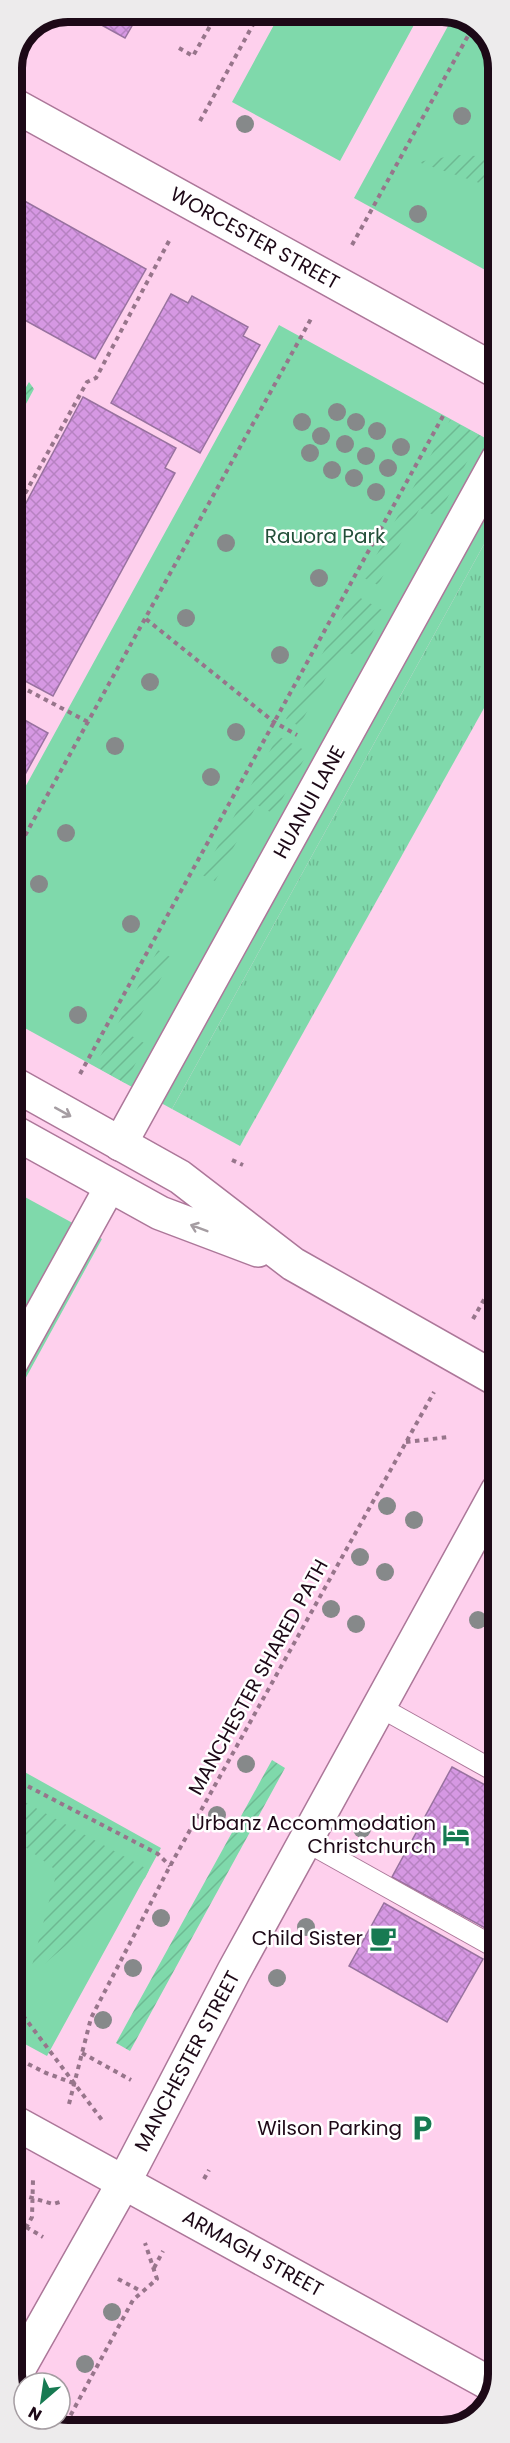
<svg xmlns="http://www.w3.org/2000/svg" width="510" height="2443" font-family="Poppins,sans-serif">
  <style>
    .grass { fill: url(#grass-tufts) }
    .park { fill: #7fd9ab }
    .garden { fill: url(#garden-furrows) }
    .building { fill: url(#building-cross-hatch); stroke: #98729f; stroke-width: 1.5 }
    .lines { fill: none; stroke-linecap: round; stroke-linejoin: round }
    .service-casing { stroke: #ac7799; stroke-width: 22 }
    .pedestrian-casing { stroke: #ac7799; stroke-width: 33 }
    .minor-casing { stroke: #ac7799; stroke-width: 36 }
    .tertiary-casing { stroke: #ac7799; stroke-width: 36 }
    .secondary-casing { stroke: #ac7799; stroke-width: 36 }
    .path { stroke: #97758b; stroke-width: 4; stroke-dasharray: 4.5 4.5; stroke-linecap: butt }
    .service { stroke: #fff; stroke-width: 20 }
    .pedestrian { stroke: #fff; stroke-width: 30 }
    .minor { stroke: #fff; stroke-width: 33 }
    .tertiary { stroke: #fff; stroke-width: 33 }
    .secondary { stroke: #fff; stroke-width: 33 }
    .tree { fill: #86898a }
    .oneway { stroke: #a59da2 }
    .labels { text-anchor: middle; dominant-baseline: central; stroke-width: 5; stroke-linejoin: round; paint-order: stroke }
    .street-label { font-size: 20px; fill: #1d0917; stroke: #fff }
    .park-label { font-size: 20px; fill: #234f39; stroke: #fff }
    .poi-label { font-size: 20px; fill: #1d0917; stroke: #fff; text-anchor: end }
    .rim { fill: none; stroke: #1d0917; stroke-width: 8 }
  </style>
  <defs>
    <pattern id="grass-tufts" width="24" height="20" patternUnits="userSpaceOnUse" patternTransform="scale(1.5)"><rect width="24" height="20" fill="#7fd9ab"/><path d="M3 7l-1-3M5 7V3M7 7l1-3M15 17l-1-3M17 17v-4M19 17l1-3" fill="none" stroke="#6db992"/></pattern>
    <pattern id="garden-furrows" width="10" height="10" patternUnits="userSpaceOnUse" patternTransform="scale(1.5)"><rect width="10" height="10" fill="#7fd9ab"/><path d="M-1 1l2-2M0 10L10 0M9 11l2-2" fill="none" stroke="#6db992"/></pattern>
    <pattern id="building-cross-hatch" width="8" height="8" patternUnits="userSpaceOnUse" patternTransform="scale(1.5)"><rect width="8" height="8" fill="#d698e3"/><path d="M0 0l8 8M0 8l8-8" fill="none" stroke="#b782c2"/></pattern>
  </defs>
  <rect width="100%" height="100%" fill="#fed0ed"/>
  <path class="grass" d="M498 519V683L240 1146 172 1109Z"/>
  <path class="park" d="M281 12H421L340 161 232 102Z
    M454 15 481 28 497 61 498 277 354 198Z
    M279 325 498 445V519L172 1109 12 1021V811Z
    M12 1190 102 1239 12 1403Z
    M12 1765 161 1848 47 2056 12 2037Z"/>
  <path class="garden" d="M457 155 497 157V189L418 162Z
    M29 382 34 389 20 415 16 418 12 416V411Z
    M450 420 481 436 437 517 420 508 378 585 364 578Z
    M355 595 384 611 359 658 342 649 299 726 286 719Z
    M278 736 308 752 274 814 257 805 215 881 202 875Z
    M158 950 172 958 130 1035 146 1044 125 1083 95 1066Z
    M272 1760 285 1768 130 2051 116 2043Z
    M12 1795 149 1870 145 1878 29 1977 57 1871 12 1837Z"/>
  <path class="building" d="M78 12H140L125 38Z
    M161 12H182L177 21Z
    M12 194 146 269 95 359 12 313Z
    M171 294 188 303 192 296 248 327 243 336 260 345 200 453 111 403Z
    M83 397 176 448 165 468 175 473 53 696 12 674V529Z
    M12 713 48 733 12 798Z
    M452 1767 498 1792V1935L392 1877Z
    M384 1903 483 1959 447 2022 349 1966Z"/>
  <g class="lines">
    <defs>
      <path id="service" d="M378 1706 498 1773
        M305 1841 498 1949"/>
      <path id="pedestrian" d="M12 1364 111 1185"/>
      <path id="minor" d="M12 104 498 372
        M120 1144 498 459"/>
      <path id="tertiary" d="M12 1083 180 1177 293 1264 498 1380
        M12 1131 160 1213 258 1250
        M12 2121 494 2386"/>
      <path id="secondary" d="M13 2379 124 2182 234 1971 498 1490"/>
    </defs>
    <use href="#service" class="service-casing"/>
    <use href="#pedestrian" class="pedestrian-casing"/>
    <use href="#minor" class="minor-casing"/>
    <use href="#tertiary" class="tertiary-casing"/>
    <use href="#secondary" class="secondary-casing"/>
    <path class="path" d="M179 48 193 56 218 12
      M200 121 260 12
      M352 245 474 25
      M12 487 25 494
      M12 517 87 382 96 378 169 241
      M146 619 274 722 297 735
      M12 682 88 722
      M12 859 312 317
      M80 1074 443 416
      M232 1160 243 1165
      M473 1319 498 1275
      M406 1442 449 1437
      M12 1778 158 1854 170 1866
      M12 2001 102 2120
      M82 2053 131 2080
      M12 2056 46 2073 73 2083
      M69 2104 91 2018 170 1866 434 1392
      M204 2179 209 2170
      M12 2192 53 2204 63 2201
      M26 2227 43 2237
      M13 2252 32 2217 33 2180
      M154 2268 163 2251
      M118 2279 141 2291
      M62 2431 133 2300 157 2279 145 2243"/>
    <use href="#service" class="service"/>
    <use href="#pedestrian" class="pedestrian"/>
    <use href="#minor" class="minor"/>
    <use href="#tertiary" class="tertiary"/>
    <use href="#secondary" class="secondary"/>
  </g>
  <g class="tree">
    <circle cx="462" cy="116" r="9"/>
    <circle cx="245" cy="124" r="9"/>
    <circle cx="418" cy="214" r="9"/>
    <circle cx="337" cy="412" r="9"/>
    <circle cx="302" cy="422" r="9"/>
    <circle cx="356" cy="422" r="9"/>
    <circle cx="377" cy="431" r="9"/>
    <circle cx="321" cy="436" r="9"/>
    <circle cx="345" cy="444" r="9"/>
    <circle cx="401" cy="447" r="9"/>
    <circle cx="310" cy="453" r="9"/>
    <circle cx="366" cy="456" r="9"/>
    <circle cx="388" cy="468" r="9"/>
    <circle cx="332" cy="470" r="9"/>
    <circle cx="354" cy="478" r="9"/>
    <circle cx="376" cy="492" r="9"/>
    <circle cx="226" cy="543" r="9"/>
    <circle cx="319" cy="578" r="9"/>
    <circle cx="186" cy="618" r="9"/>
    <circle cx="280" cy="655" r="9"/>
    <circle cx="150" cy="682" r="9"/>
    <circle cx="236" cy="732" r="9"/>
    <circle cx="115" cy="746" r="9"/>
    <circle cx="211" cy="777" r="9"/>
    <circle cx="66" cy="833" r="9"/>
    <circle cx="39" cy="884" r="9"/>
    <circle cx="131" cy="924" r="9"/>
    <circle cx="78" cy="1015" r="9"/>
    <circle cx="387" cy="1506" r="9"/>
    <circle cx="414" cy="1520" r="9"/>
    <circle cx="360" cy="1557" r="9"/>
    <circle cx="385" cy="1572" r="9"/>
    <circle cx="331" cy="1609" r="9"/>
    <circle cx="478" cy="1620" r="9"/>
    <circle cx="356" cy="1624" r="9"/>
    <circle cx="246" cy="1764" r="9"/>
    <circle cx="217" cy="1815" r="9"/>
    <circle cx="362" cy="1829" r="9"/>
    <circle cx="161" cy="1918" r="9"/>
    <circle cx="306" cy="1927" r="9"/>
    <circle cx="133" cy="1968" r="9"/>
    <circle cx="277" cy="1978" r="9"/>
    <circle cx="103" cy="2020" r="9"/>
    <circle cx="112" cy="2312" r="9"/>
    <circle cx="85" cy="2364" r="9"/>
  </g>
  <defs><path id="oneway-shaft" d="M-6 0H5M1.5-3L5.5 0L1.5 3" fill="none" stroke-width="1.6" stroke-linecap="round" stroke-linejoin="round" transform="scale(1.5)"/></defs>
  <g class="oneway">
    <use href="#oneway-shaft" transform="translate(63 1112) rotate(29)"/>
    <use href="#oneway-shaft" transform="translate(199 1228) rotate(-159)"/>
  </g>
  <defs>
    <symbol id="hotel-bare" viewBox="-9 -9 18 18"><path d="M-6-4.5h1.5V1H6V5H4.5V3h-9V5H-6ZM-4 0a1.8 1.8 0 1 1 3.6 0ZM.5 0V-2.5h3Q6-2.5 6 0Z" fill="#177a52" stroke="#fff" stroke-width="2.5" paint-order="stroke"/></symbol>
    <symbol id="cafe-bare" viewBox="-9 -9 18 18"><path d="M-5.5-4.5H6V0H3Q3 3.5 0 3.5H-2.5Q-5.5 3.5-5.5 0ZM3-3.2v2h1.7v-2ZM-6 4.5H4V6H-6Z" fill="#177a52" stroke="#fff" stroke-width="2.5" paint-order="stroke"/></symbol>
    <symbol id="parking-bare" viewBox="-9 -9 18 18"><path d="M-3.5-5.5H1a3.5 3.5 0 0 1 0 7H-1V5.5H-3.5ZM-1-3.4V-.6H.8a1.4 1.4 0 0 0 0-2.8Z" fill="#177a52" stroke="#fff" stroke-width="2.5" paint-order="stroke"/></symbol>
  </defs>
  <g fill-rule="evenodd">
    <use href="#hotel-bare" x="437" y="1816" width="38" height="38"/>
    <use href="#cafe-bare" x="364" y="1919" width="38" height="38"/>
    <use href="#parking-bare" x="403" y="2109" width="38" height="38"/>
  </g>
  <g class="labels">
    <g class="street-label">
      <text transform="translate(255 238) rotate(29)">WORCESTER STREET</text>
      <text transform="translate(309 802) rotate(-61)">HUANUI LANE</text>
      <text transform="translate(258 1677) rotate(-61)">MANCHESTER SHARED PATH</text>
      <text transform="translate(187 2061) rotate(-62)">MANCHESTER STREET</text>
      <text transform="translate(253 2253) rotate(29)">ARMAGH STREET</text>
    </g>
    <g class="park-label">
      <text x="325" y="536">Rauora Park</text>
    </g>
    <g class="poi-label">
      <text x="436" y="1823">Urbanz Accommodation<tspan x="436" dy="23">Christchurch</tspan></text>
      <text x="363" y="1938">Child Sister</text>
      <text x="402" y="2128">Wilson Parking</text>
    </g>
  </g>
  <path d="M0 0H510V2443H0ZM68 22H442A46 46 0 0 1 488 68V2374A46 46 0 0 1 442 2420H68A46 46 0 0 1 22 2374V68A46 46 0 0 1 68 22Z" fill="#edebec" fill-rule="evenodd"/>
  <path class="rim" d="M68 22H442A46 46 0 0 1 488 68V2374A46 46 0 0 1 442 2420H68A46 46 0 0 1 22 2374V68A46 46 0 0 1 68 22Z"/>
  <g transform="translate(42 2401) rotate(209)"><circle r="28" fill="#ffffff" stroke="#a59da2" stroke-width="1.5"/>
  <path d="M0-4.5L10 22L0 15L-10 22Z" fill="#177a52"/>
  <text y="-9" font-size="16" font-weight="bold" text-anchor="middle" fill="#1d0917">N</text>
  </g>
</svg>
